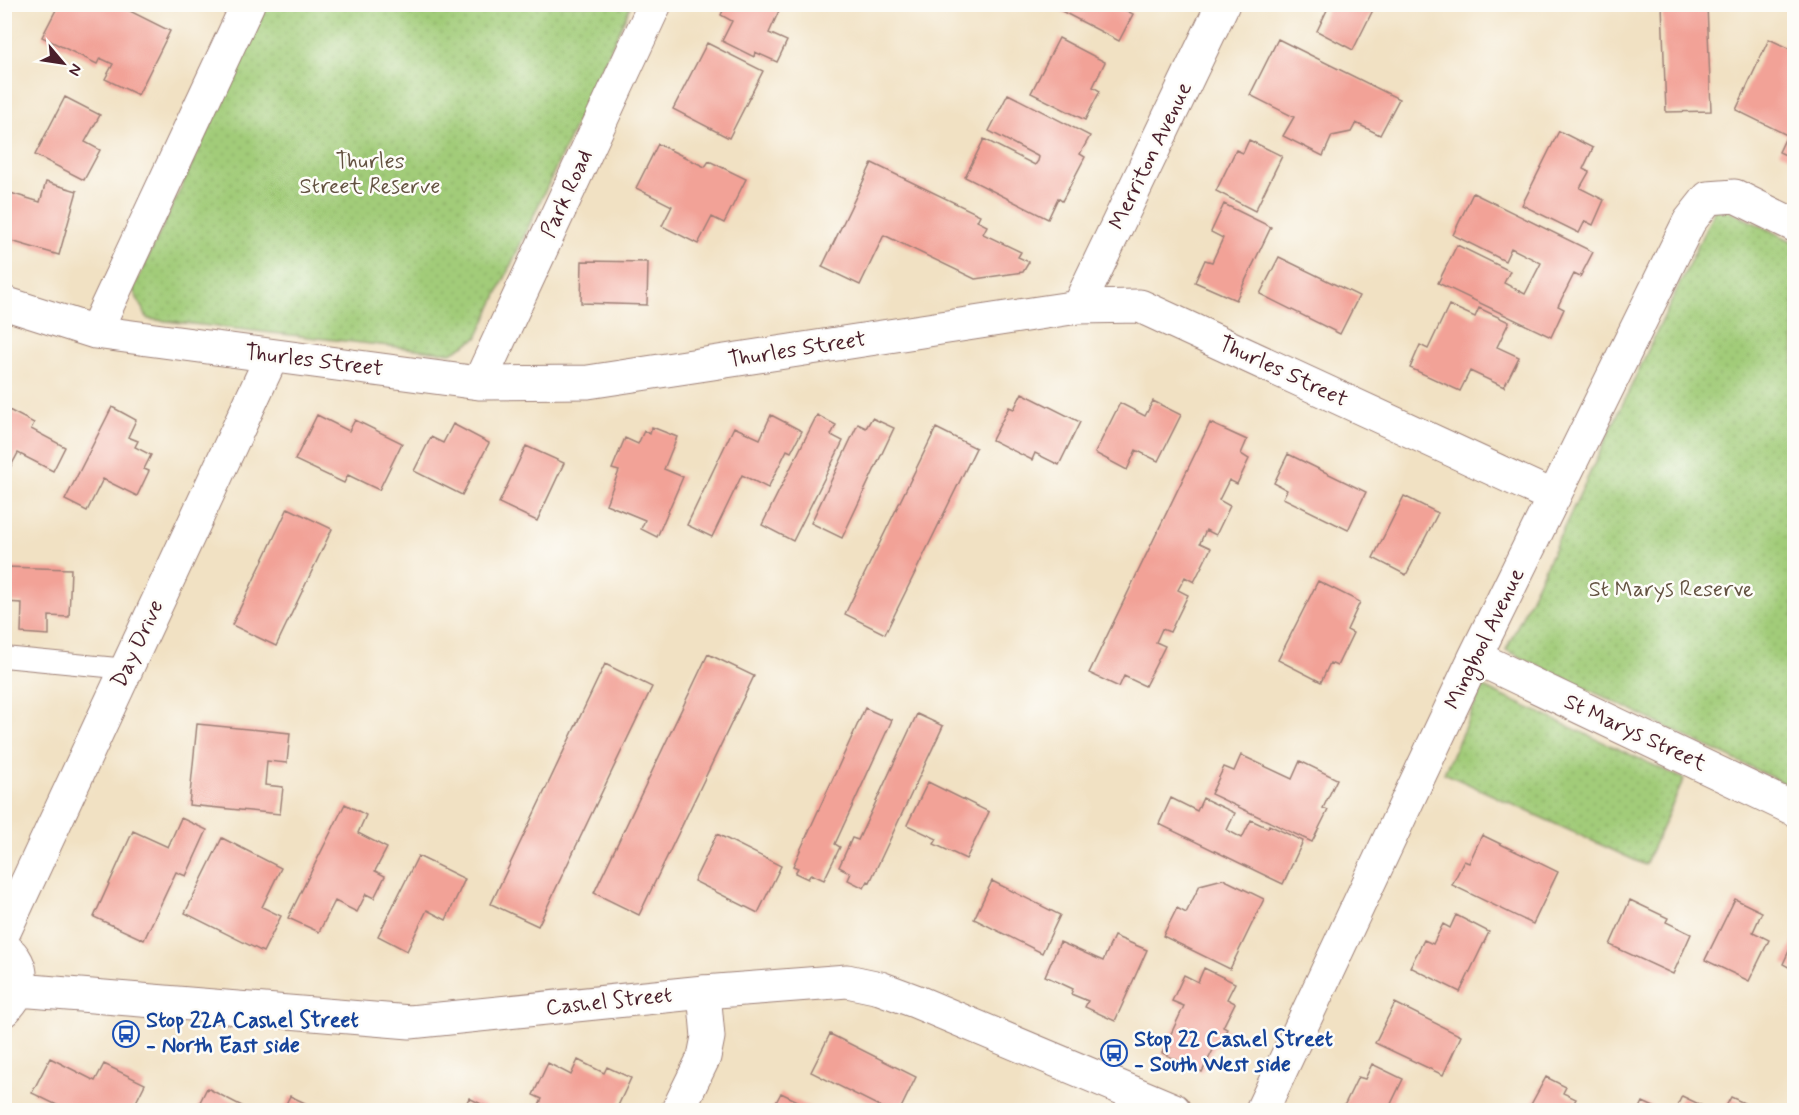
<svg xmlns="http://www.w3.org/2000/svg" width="1799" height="1115" font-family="Mynerve,sans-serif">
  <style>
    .park { fill: url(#park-dots); stroke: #767652; stroke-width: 1.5 }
    .building { fill: #f2a297 }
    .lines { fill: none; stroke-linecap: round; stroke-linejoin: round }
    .service-casing { stroke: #9e8077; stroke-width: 22 }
    .minor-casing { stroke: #9e8077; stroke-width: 35 }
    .tertiary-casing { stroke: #9e8077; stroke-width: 35 }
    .service { stroke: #fff; stroke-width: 20 }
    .minor { stroke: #fff; stroke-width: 33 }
    .tertiary { stroke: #fff; stroke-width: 33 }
    .labels { text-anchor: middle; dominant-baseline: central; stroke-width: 5; stroke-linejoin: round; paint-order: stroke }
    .street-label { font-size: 22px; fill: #4a1f2b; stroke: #fdfcf7 }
    .park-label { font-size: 22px; fill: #645342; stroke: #fdfcf7 }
    .transit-label { font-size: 22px; font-weight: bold; fill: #164399; stroke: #fdfcf7; text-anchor: start }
  </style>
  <defs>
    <pattern id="park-dots" width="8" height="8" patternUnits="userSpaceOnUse" patternTransform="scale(1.5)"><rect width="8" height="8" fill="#a2cc79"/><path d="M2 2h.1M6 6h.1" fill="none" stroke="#8daf69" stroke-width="1.8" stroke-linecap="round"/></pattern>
  </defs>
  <rect width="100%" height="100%" fill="#fdfcf7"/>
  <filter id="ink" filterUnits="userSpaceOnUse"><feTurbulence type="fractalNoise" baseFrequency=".0167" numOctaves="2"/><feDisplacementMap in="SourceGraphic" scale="12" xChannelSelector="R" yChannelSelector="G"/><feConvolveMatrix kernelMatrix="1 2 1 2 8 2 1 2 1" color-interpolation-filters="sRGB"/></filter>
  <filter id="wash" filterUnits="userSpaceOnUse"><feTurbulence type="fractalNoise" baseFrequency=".008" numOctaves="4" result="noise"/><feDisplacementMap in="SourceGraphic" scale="24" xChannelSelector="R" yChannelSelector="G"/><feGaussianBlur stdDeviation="1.35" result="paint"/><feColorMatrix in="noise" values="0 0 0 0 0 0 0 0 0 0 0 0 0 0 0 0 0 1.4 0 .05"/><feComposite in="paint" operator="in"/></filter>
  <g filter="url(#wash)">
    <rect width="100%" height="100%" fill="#f1e1c3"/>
    <path class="park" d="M267 5H631L477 338 451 353 148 319 133 290Z
      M1717 205 1794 242V788L1506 650Z
      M1483 687 1684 779 1645 865 1444 773Z"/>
    <g id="blocks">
      <path class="building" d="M59 4H116L170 31 138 95 105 79 113 64 100 58 97 64 42 37Z
        M726 4H782L769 33 787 41 777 62 755 52 754 57 722 41 732 21 721 15Z
        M1048 4H1113L1133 14 1119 41Z
        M1316 4H1376L1353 50 1317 31 1327 10Z
        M1662 4H1707L1711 111 1666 112Z
        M1059 38 1105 62 1093 87 1100 91 1085 120 1031 93Z
        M1278 39 1399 99 1380 135 1356 123 1351 132 1332 136 1323 156 1283 136 1294 117 1250 95Z
        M1769 39 1794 51V159L1779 152 1787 135 1736 110Z
        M707 43 763 71 729 138 673 109Z
        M1008 94 1090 136 1080 154 1085 157 1062 201 1058 198 1048 219 965 177 984 139 1035 165 1038 161 1039 157 989 131Z
        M65 97 100 115 85 142 100 150 84 180 35 155Z
        M1559 131 1593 148 1583 169 1589 172 1580 188 1604 200 1593 225 1585 221 1579 233 1522 205Z
        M1249 140 1282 156 1255 211 1216 191 1236 150 1243 153Z
        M658 144 705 167 709 161 746 179 724 223 712 217 698 244 662 226 672 206 636 188Z
        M872 163 980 215 977 221 987 226 983 234 1021 252 1018 257 1029 262 1023 272 975 279 884 235 860 285 822 267Z
        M46 182 77 191 59 255 4 239V191L40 202Z
        M1473 193 1593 252 1580 277 1574 274 1558 306 1564 309 1551 337 1438 283 1457 245 1510 271 1504 283 1525 294 1541 263 1511 248 1505 261 1453 235Z
        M1224 204 1271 227 1236 300 1195 282 1205 260 1212 262 1223 238 1211 232Z
        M1279 257 1359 296 1340 334 1260 294Z
        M582 261 648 262 647 305 581 303Z
        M1449 305 1475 317 1479 308 1509 322 1497 347 1519 357 1504 387 1470 371 1460 391 1410 368 1420 345 1428 349Z
        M1022 393 1080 422 1059 465 1035 453 1032 460 992 440 1009 407 1014 409Z
        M1153 401 1181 415 1158 461 1136 450 1127 470 1095 453 1120 403 1145 416Z
        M112 407 136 420 128 437 138 441 135 447 151 455 144 469 149 471 137 496 103 479 87 511 65 500Z
        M7 409 34 423 31 429 65 447 53 471 18 453 4 479V414Z
        M317 415 349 431 355 420 402 443 379 490 348 475 344 483 295 460Z
        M771 415 802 431 791 452 787 450 768 488 742 475 712 537 687 525 734 427 760 439Z
        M817 415 836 425 831 435 843 441 793 541 762 525Z
        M872 418 894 428 842 538 811 523 858 424 866 428Z
        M1210 423 1247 440 1241 454 1249 459 1237 484 1229 480 1219 500 1230 506 1216 535 1206 530 1200 543 1211 548 1194 582 1185 577 1178 590 1188 595 1170 632 1162 629 1156 642 1165 646 1145 686 1124 676 1119 687 1089 673Z
        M453 424 489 443 462 495 414 471 431 437 443 443Z
        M652 427 677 437 664 469 683 477 657 537 641 529 645 520 606 504 619 471 612 469 625 438 638 444 644 431 650 434Z
        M936 428 976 448 885 634 845 614Z
        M526 446 564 463 537 521 499 503Z
        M1288 454 1366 492 1348 530 1283 498 1287 490 1274 483Z
        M1404 496 1438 513 1406 575 1373 558Z
        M288 508 332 529 276 646 232 625Z
        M4 567 71 569 69 617 49 616V635L21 633 22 603 4 602Z
        M1318 581 1360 602 1347 630 1353 633 1337 666 1330 663 1321 682 1278 660Z
        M708 654 754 676 639 915 594 893Z
        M605 664 652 687 538 926 491 904Z
        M865 708 892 720 835 844 840 847 824 880 811 874 808 879 795 873 798 868 793 866Z
        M917 714 943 726 870 882 868 881 864 888 848 880 851 873 839 867 852 838 858 840Z
        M197 724 290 733 287 763 267 761 265 785 283 787 280 814 189 805Z
        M1241 755 1292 779 1300 761 1337 779 1323 808 1328 810 1312 842 1211 794 1224 767 1234 771Z
        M928 782 989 812 966 859 934 844 937 839 907 825Z
        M1171 798 1197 811 1203 798 1235 813 1227 830 1242 838 1251 820 1268 828 1269 825 1303 841 1283 884 1159 824Z
        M345 804 366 815 358 833 387 848 375 871 385 876 374 898 366 894 357 912 335 901 319 932 288 918Z
        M181 818 207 830 186 876 176 872 144 940 94 917 133 831 168 847Z
        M717 834 781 866 758 913 694 881Z
        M1482 835 1558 872 1533 924 1452 885 1464 861 1469 863Z
        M222 838 281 868 262 907 281 916 263 952 185 913Z
        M418 856 465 879 446 920 427 910 407 951 378 936Z
        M1223 879 1264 899 1230 969 1163 936 1177 908 1186 913 1200 885Z
        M992 881 1060 915 1042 953 974 919Z
        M1735 899 1762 912 1753 932 1769 940 1749 981 1705 960Z
        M1630 900 1668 918 1666 922 1691 934 1673 974 1610 945Z
        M1456 915 1489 932 1460 992 1410 967 1424 940 1433 944 1443 924 1450 928Z
        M1114 936 1147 950 1115 1021 1085 1007 1088 1001 1071 994 1073 989 1045 976 1060 942 1103 961Z
        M1794 940V970L1783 964Z
        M1204 968 1235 983 1227 999 1235 1003 1223 1027 1227 1029 1218 1047 1215 1046 1202 1072 1162 1053 1184 1006 1172 1001 1184 975 1198 982Z
        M1395 1003 1461 1036 1443 1075 1375 1043Z
        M830 1034 916 1077 900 1110H887L811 1072Z
        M50 1058 95 1081 104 1064 145 1084 132 1110H67L32 1093Z
        M578 1060 604 1073 607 1067 631 1078 616 1110H537L542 1099 533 1095 548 1063 571 1075Z
        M1372 1064 1403 1079 1388 1110H1342L1358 1077 1365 1079Z
        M1546 1077 1566 1087 1563 1093 1576 1099 1570 1110H1528Z
        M207 1088 244 1107 242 1110H196Z
        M781 1093 816 1110H772Z
        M290 1096 320 1110H283Z
        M1682 1096 1711 1110H1675Z
        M1731 1097 1759 1110H1724Z
        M469 1098 493 1110H463Z
        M1643 1102 1660 1110H1639Z"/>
    </g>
  </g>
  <g filter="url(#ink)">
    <use href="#blocks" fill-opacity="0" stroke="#9e8077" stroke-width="1.5"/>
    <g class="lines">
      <defs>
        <path id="service" d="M4 657 127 669"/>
        <path id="minor" d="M4 303 95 332 479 383 588 382 1078 307 1140 306 1554 497
          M1078 307 1223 4
          M95 332 248 4
          M479 383 655 4
          M1475 657 1794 809
          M4 932 272 356
          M678 1110 704 1057 708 1037 704 992
          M1262 1110 1475 657 1689 222 1708 198 1735 196 1794 225"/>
        <path id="tertiary" d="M4 948C28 965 23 992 4 1010
          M19 990 410 1022 704 992 847 981 880 988 915 1001 1174 1110"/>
      </defs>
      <use href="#service" class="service-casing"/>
      <use href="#minor" class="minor-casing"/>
      <use href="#tertiary" class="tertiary-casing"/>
      <use href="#service" class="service"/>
      <use href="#minor" class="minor"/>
      <use href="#tertiary" class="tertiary"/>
    </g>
  </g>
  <defs>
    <symbol id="bus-ring" viewBox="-11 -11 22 22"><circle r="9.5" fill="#fdfcf7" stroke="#1a4fb4" stroke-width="1.5"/><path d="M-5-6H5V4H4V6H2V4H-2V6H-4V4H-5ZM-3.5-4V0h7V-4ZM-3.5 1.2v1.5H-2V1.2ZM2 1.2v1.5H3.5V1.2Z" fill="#1a4fb4"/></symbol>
  </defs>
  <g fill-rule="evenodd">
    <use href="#bus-ring" x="111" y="1019" width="30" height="30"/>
    <use href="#bus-ring" x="1099" y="1038" width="30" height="30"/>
  </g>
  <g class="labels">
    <g class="street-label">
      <text transform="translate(1151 156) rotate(-64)">Merriton Avenue</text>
      <text transform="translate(567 194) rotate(-65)">Park Road</text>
      <text transform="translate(797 350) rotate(-9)">Thurles Street</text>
      <text transform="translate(314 361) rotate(7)">Thurles Street</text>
      <text transform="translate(1283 372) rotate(25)">Thurles Street</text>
      <text transform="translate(1485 639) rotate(-64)">Mingbool Avenue</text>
      <text transform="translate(138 644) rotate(-65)">Day Drive</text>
      <text transform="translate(1635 733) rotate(25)">St Marys Street</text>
      <text transform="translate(609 1002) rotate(-6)">Cashel Street</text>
    </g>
    <g class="park-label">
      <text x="370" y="162">Thurles<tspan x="370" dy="25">Street Reserve</tspan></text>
      <text x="1671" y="590">St Marys Reserve</text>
    </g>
    <g class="transit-label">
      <text x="146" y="1021">Stop 22A Cashel Street<tspan x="146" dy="25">- North East side</tspan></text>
      <text x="1134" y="1040">Stop 22 Cashel Street<tspan x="1134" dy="25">- South West side</tspan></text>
    </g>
  </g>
  <rect width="1799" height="1115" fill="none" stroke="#fdfcf7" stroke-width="24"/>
  <g transform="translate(63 63) rotate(119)" stroke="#fdfcf7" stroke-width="4.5" paint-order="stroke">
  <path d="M0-4.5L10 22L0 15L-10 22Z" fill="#4a1f2b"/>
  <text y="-9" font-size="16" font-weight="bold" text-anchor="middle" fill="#4a1f2b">N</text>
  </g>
</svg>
